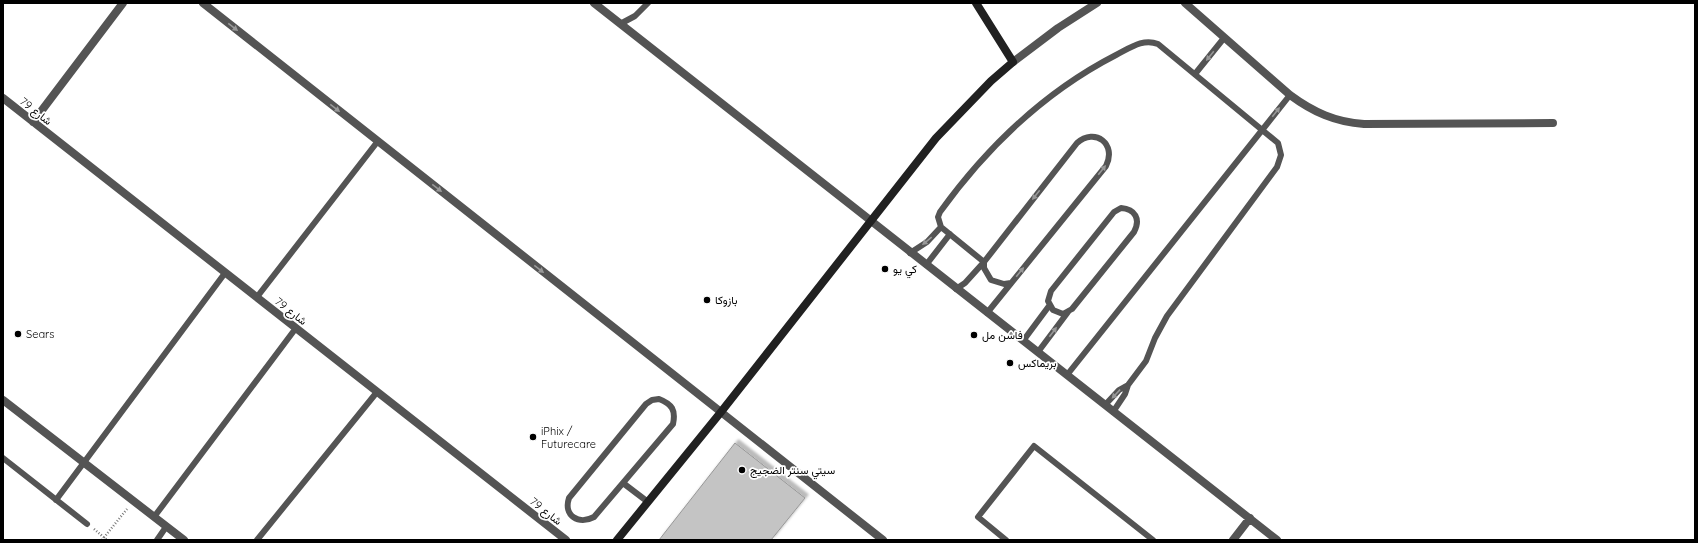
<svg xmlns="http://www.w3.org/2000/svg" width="1698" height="543" font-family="Quicksand,Vazirmatn,sans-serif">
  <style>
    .building { fill: #c4c4c4; stroke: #989898; filter: url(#shadow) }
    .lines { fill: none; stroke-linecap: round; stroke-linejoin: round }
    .path { stroke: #767676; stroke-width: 2.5; stroke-dasharray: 1 2; stroke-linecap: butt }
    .lane { stroke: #545454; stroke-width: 6 }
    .street { stroke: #545454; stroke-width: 8 }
    .secondary { stroke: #212121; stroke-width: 8 }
    .oneway { fill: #989898 }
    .poi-dot { fill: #000; stroke: #fff; stroke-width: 1.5 }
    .labels { text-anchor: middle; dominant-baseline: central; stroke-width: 3.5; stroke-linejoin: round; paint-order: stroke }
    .street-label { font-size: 11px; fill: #000; stroke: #fff }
    .poi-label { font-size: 11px; fill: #000; stroke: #fff; text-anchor: start }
  </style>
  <defs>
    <filter id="shadow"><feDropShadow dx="3.5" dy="-3.5" stdDeviation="1" flood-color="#0004"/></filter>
  </defs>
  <rect width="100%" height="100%" fill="#fff"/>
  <path class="building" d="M735 443 805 498 771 540H659Z"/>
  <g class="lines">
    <path class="path" d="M94 529 107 540
      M102 540 127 509"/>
    <path class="lane" d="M620 24 635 16 648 3
      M1195 74 1224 38
      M1121 208C1135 209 1141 219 1134 232L1072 309 1063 314 1053 310 1048 301 1051 291 1114 212Z
      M910 253 927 242 941 227
      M926 265 950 234
      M1011 283 1004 284 991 280 984 268V262L941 227 938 217 940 212C987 147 1044 92 1116 55 1130 48 1143 38 1158 44L1278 143 1281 155 1277 167 1167 316 1155 338 1146 361 1128 385 1125 394 1113 412
      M956 289 965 283 984 262 1077 143C1095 127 1117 144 1106 166L987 313
      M257 297 378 141
      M1023 341 1049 306
      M1038 352 1068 312
      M1067 375 1290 95
      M659 399C672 404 676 410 673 424L594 517C579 525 563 516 569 498L646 404 652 400Z
      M1105 405 1119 390 1128 385
      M3 458 87 524
      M623 483 648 502
      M56 500 225 273
      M154 517 296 328
      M157 540 166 527
      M257 540 377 392
      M1006 540 978 517 1034 446 1153 540"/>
    <path class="street" d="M203 3 883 540
      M594 3 1277 540
      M1185 3 1290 95C1313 112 1335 122 1364 124L1553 123
      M1013 62 1058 28 1097 3
      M3 98 566 540
      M33 122 123 3
      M3 400 184 540
      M1233 540 1250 518"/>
    <path class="secondary" d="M617 540 721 412 936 138 991 81 1013 62 976 3"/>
  </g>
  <defs><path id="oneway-solid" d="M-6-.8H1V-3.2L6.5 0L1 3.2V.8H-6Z"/></defs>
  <g class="oneway">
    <use href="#oneway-solid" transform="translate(233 27) rotate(38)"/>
    <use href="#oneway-solid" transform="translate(1210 56) rotate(129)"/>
    <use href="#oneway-solid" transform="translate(335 108) rotate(38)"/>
    <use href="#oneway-solid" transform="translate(1276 112) rotate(-52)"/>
    <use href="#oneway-solid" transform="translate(1102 170) rotate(-52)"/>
    <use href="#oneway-solid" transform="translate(437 188) rotate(38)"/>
    <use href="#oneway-solid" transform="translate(1036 195) rotate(128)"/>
    <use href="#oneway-solid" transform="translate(927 241) rotate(141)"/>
    <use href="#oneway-solid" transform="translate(539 269) rotate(38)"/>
    <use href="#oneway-solid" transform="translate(1020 272) rotate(-51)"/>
    <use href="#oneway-solid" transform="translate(1053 332) rotate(-53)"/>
    <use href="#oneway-solid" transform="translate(1116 394) rotate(133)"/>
  </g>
  <g class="poi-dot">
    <circle cx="885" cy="269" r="4"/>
    <circle cx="707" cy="300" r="4"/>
    <circle cx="18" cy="334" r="4"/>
    <circle cx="974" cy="335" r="4"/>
    <circle cx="1010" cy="363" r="4"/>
    <circle cx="533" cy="437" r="4"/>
    <circle cx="742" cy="470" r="4"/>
  </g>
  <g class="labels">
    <g class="street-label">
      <text transform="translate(36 111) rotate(38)">شارع 79</text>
      <text transform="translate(291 311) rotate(38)">شارع 79</text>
      <text transform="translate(546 511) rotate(38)">شارع 79</text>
    </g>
    <g class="poi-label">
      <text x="893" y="269">كي يو</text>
      <text x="715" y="300">بازوكا</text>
      <text x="26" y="334">Sears</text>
      <text x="982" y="335">فاشن مل</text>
      <text x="1018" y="363">بريماكس</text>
      <text x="541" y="431">iPhix /<tspan x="541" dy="13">Futurecare</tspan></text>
      <text x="750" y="470">سيتي سنتر الضجيج</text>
    </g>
  </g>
  <rect width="1698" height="543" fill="none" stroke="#000000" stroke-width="8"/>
</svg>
